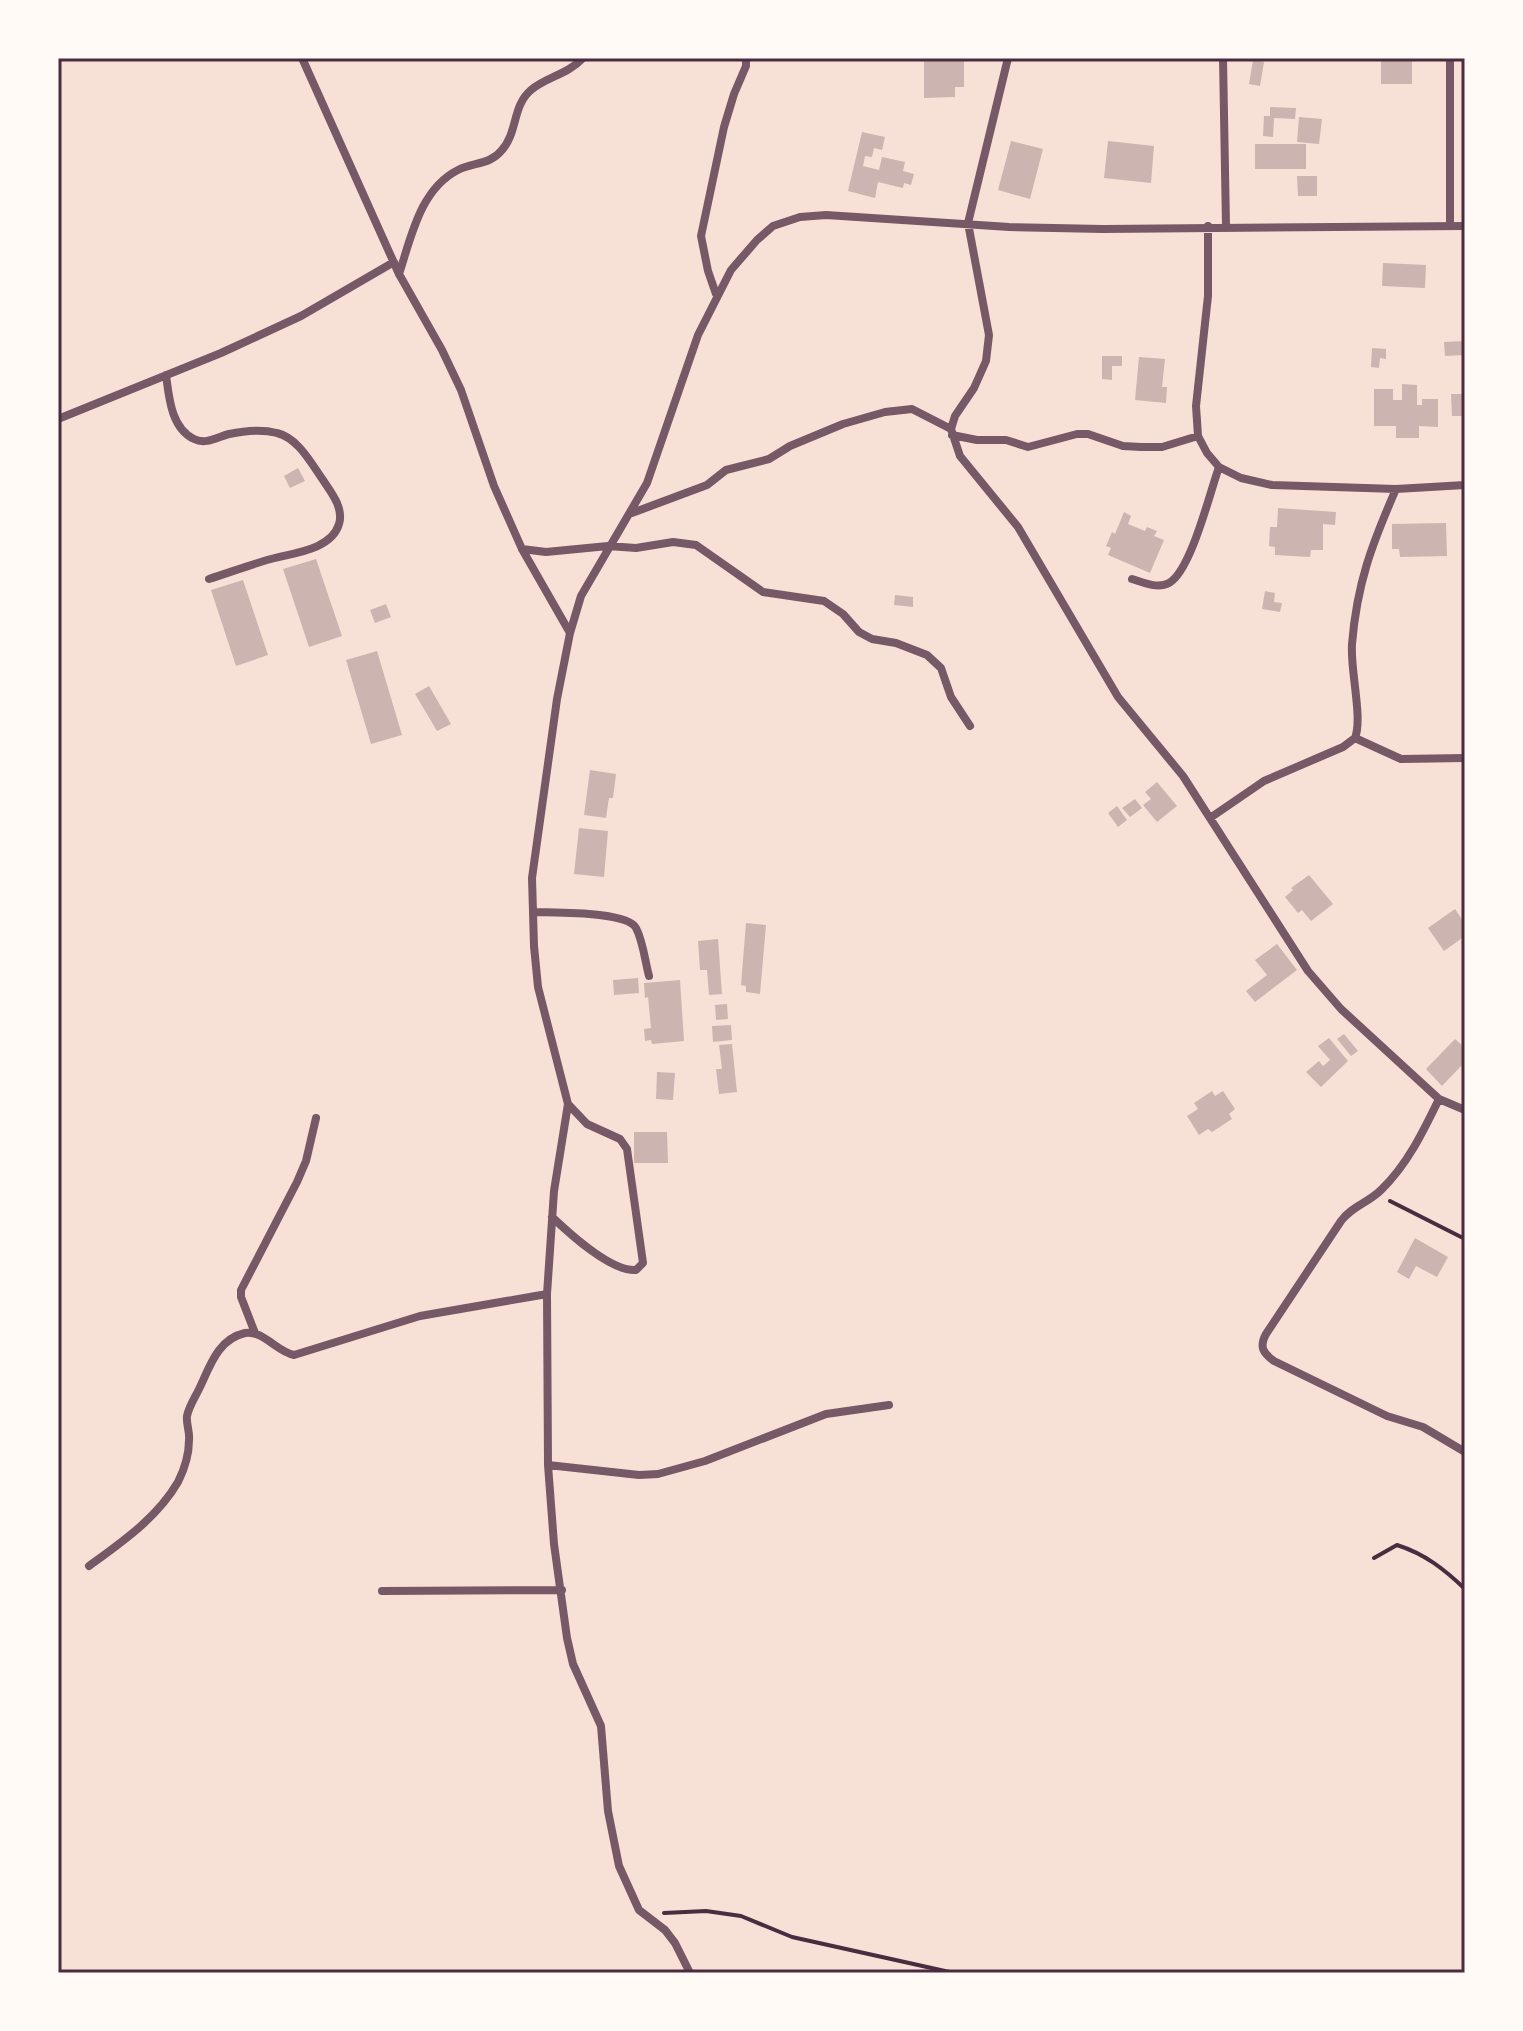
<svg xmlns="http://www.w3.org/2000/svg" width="1523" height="2031" font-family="Manrope,sans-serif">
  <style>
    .building { fill: #ccb4b1 }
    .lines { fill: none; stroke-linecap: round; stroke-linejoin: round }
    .path { stroke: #4a2c40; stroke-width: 4 }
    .minor { stroke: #755966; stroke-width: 8 }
    .neatline { fill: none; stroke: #4a2c40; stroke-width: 3 }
  </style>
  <rect width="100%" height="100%" fill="#f7e1d7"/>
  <path class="building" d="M924 58 964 59V87H955V97L924 98Z
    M1253 60 1264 62 1260 86 1249 84Z
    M1381 60H1412V84H1381Z
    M1270 107 1296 108 1295 119 1274 118 1273 137 1263 136 1264 116H1270Z
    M1299 117 1322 119 1319 144 1297 142Z
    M862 132 885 137 882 150 874 148 872 157 865 156 863 166 879 170 882 157 905 162 903 171 914 174 911 185 904 183 903 188 878 182 875 198 848 191Z
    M1011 141 1043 149 1030 199 998 190Z
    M1108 141 1154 146 1151 183 1104 178Z
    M1255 144H1306V169H1255Z
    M1297 176H1317V196H1298Z
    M1383 263 1426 265 1425 288 1382 286Z
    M1465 341V355L1445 356 1444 342Z
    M1372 348 1386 349V359L1380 358 1379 368 1371 367Z
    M1102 356H1122V366H1112V380L1102 379Z
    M1139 357 1165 359 1162 387H1167L1166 403 1135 400Z
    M1402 384 1417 385V405H1422V399H1438V427L1419 426V438H1396V426H1374V389H1393V400H1402Z
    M1451 394H1465V416H1452Z
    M298 468 305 481 290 488 284 476Z
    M1278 508 1336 512 1335 525 1323 524V550H1311L1310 557 1275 555V547L1269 546 1270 527H1277Z
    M1124 512 1131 516 1128 524 1145 531 1147 527 1157 531 1154 536 1164 540 1150 573 1108 555 1111 548 1106 546 1112 532 1115 534Z
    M1446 523 1447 556 1400 557 1399 549H1392V524Z
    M316 559 342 636 309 647 283 569Z
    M243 580 268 655 236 666 211 590Z
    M1265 591 1275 593 1274 602 1282 603 1280 612 1262 609Z
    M895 595 913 597V607L894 605Z
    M386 604 391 617 375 623 370 610Z
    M377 651 402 735 371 744 346 660Z
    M429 686 451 724 437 731 415 694Z
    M590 770 616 774 613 798H609L606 818 584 815Z
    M1157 782 1177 806 1157 822 1143 805 1151 799 1145 792Z
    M1135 799 1142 808 1130 817 1122 808Z
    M1117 806 1127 820 1118 827 1108 813Z
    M579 828 608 831 604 877 574 874Z
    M1309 875 1333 904 1311 921 1302 910 1298 913 1285 897 1293 890 1291 888Z
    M1455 909 1465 924V936L1444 951 1428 928Z
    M746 923 766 925 760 994 746 992V986L741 985Z
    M718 939 722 994 709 995 707 970H700L698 941Z
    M1277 944 1297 970 1255 1002 1246 991 1267 975 1255 960Z
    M638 978 639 993 614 995 613 980Z
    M680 980 684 1041 652 1044 651 1040 645 1041 644 1029 651 1028 648 997 645 998 644 983Z
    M727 1004 728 1019 716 1020 715 1005Z
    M731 1025 732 1040 713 1042 712 1026Z
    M1344 1034 1358 1051 1351 1056 1337 1039Z
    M1329 1038 1348 1061 1321 1087 1306 1072 1319 1061 1323 1066 1330 1060 1318 1046Z
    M1455 1039 1465 1048V1062L1442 1086 1426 1069Z
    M732 1044 737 1092 719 1094 716 1069H722L719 1045Z
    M657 1072 675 1073 673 1100 656 1099Z
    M1212 1091 1215 1096 1223 1091 1235 1109 1229 1114 1232 1119 1212 1132 1208 1129 1199 1135 1187 1116 1198 1109 1194 1103Z
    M634 1132H667L668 1163H634Z
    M1415 1238 1448 1257 1437 1277 1416 1266 1409 1279 1397 1272Z"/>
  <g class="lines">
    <path class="path" d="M1390 1201 1465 1239
      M1374 1558 1397 1545C1425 1554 1444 1569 1465 1589
      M664 1913 706 1911 741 1916 792 1937 954 1973"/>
    <path class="minor" d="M302 58 399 274 442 350 461 390 494 486 522 549 570 633
      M1008 58 968 223 989 335 986 361 974 388 955 416 951 429 960 456 1018 527 1118 697 1183 776 1308 971 1341 1009 1439 1099 1465 1110
      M1223 58 1226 226
      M1450 58V226
      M1208 226V296L1196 406 1198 436 1207 453 1219 467 1241 478 1272 485 1396 489 1465 485
      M399 274C411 238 420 189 458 170 474 162 490 165 502 150 518 132 512 106 531 90 546 77 567 75 583 58
      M716 294 708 271 701 236 724 127 734 94 746 66V58
      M166 375C169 397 171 428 194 439 206 445 217 437 229 434 243 431 262 429 277 433 298 438 311 463 323 480 331 492 344 508 339 524 331 551 290 553 267 560 247 566 228 573 209 579
      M58 419 221 353 301 316 394 262
      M952 435 977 440H1006L1028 447 1077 434H1088L1123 446 1141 447H1162L1198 436
      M632 513 707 485 726 470 769 459 790 446 843 424 885 412 912 409 951 429
      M522 549 546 552 608 546 636 548 673 542 696 545 763 592 824 601 843 614 859 632 872 639 896 643 927 655 941 668 951 697 970 726
      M1132 579C1144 583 1158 589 1169 583 1191 571 1210 492 1219 467
      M1355 738 1401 759 1465 758
      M1210 818 1264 781 1343 747 1355 738C1363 718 1350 670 1352 644 1357 583 1372 544 1396 489
      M533 912C553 913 627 911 636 928 643 941 645 961 649 976
      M1439 1099C1423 1132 1407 1165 1381 1190 1368 1203 1352 1206 1341 1221L1266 1334C1259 1347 1263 1353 1274 1361L1387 1416 1423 1427 1465 1452
      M552 1217C570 1234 611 1272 636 1270L643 1263 627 1149 620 1139 587 1124 568 1104
      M255 1333 241 1297V1290L297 1182 306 1161 316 1118
      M548 1465 639 1475 658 1474 705 1461 826 1414 889 1405
      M89 1566C122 1542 157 1518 178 1482 184 1470 189 1454 189 1440 190 1432 186 1424 187 1416 189 1406 196 1396 200 1387 210 1366 218 1339 245 1333 263 1330 277 1352 294 1355L420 1316 547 1294
      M382 1591 562 1590
      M690 1973 675 1943 665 1930 639 1910 619 1866 608 1811 601 1726 573 1664 567 1638 554 1544 548 1465 547 1294 554 1191 568 1104 538 987 534 946 532 878 557 699 570 633 581 596 647 483 698 335 731 270 757 240 773 226 800 217 826 215 1009 227 1103 229 1465 226"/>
  </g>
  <rect width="1523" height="2031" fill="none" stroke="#fffaf5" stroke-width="120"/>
  <rect x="60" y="60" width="1403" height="1911" class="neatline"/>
</svg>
